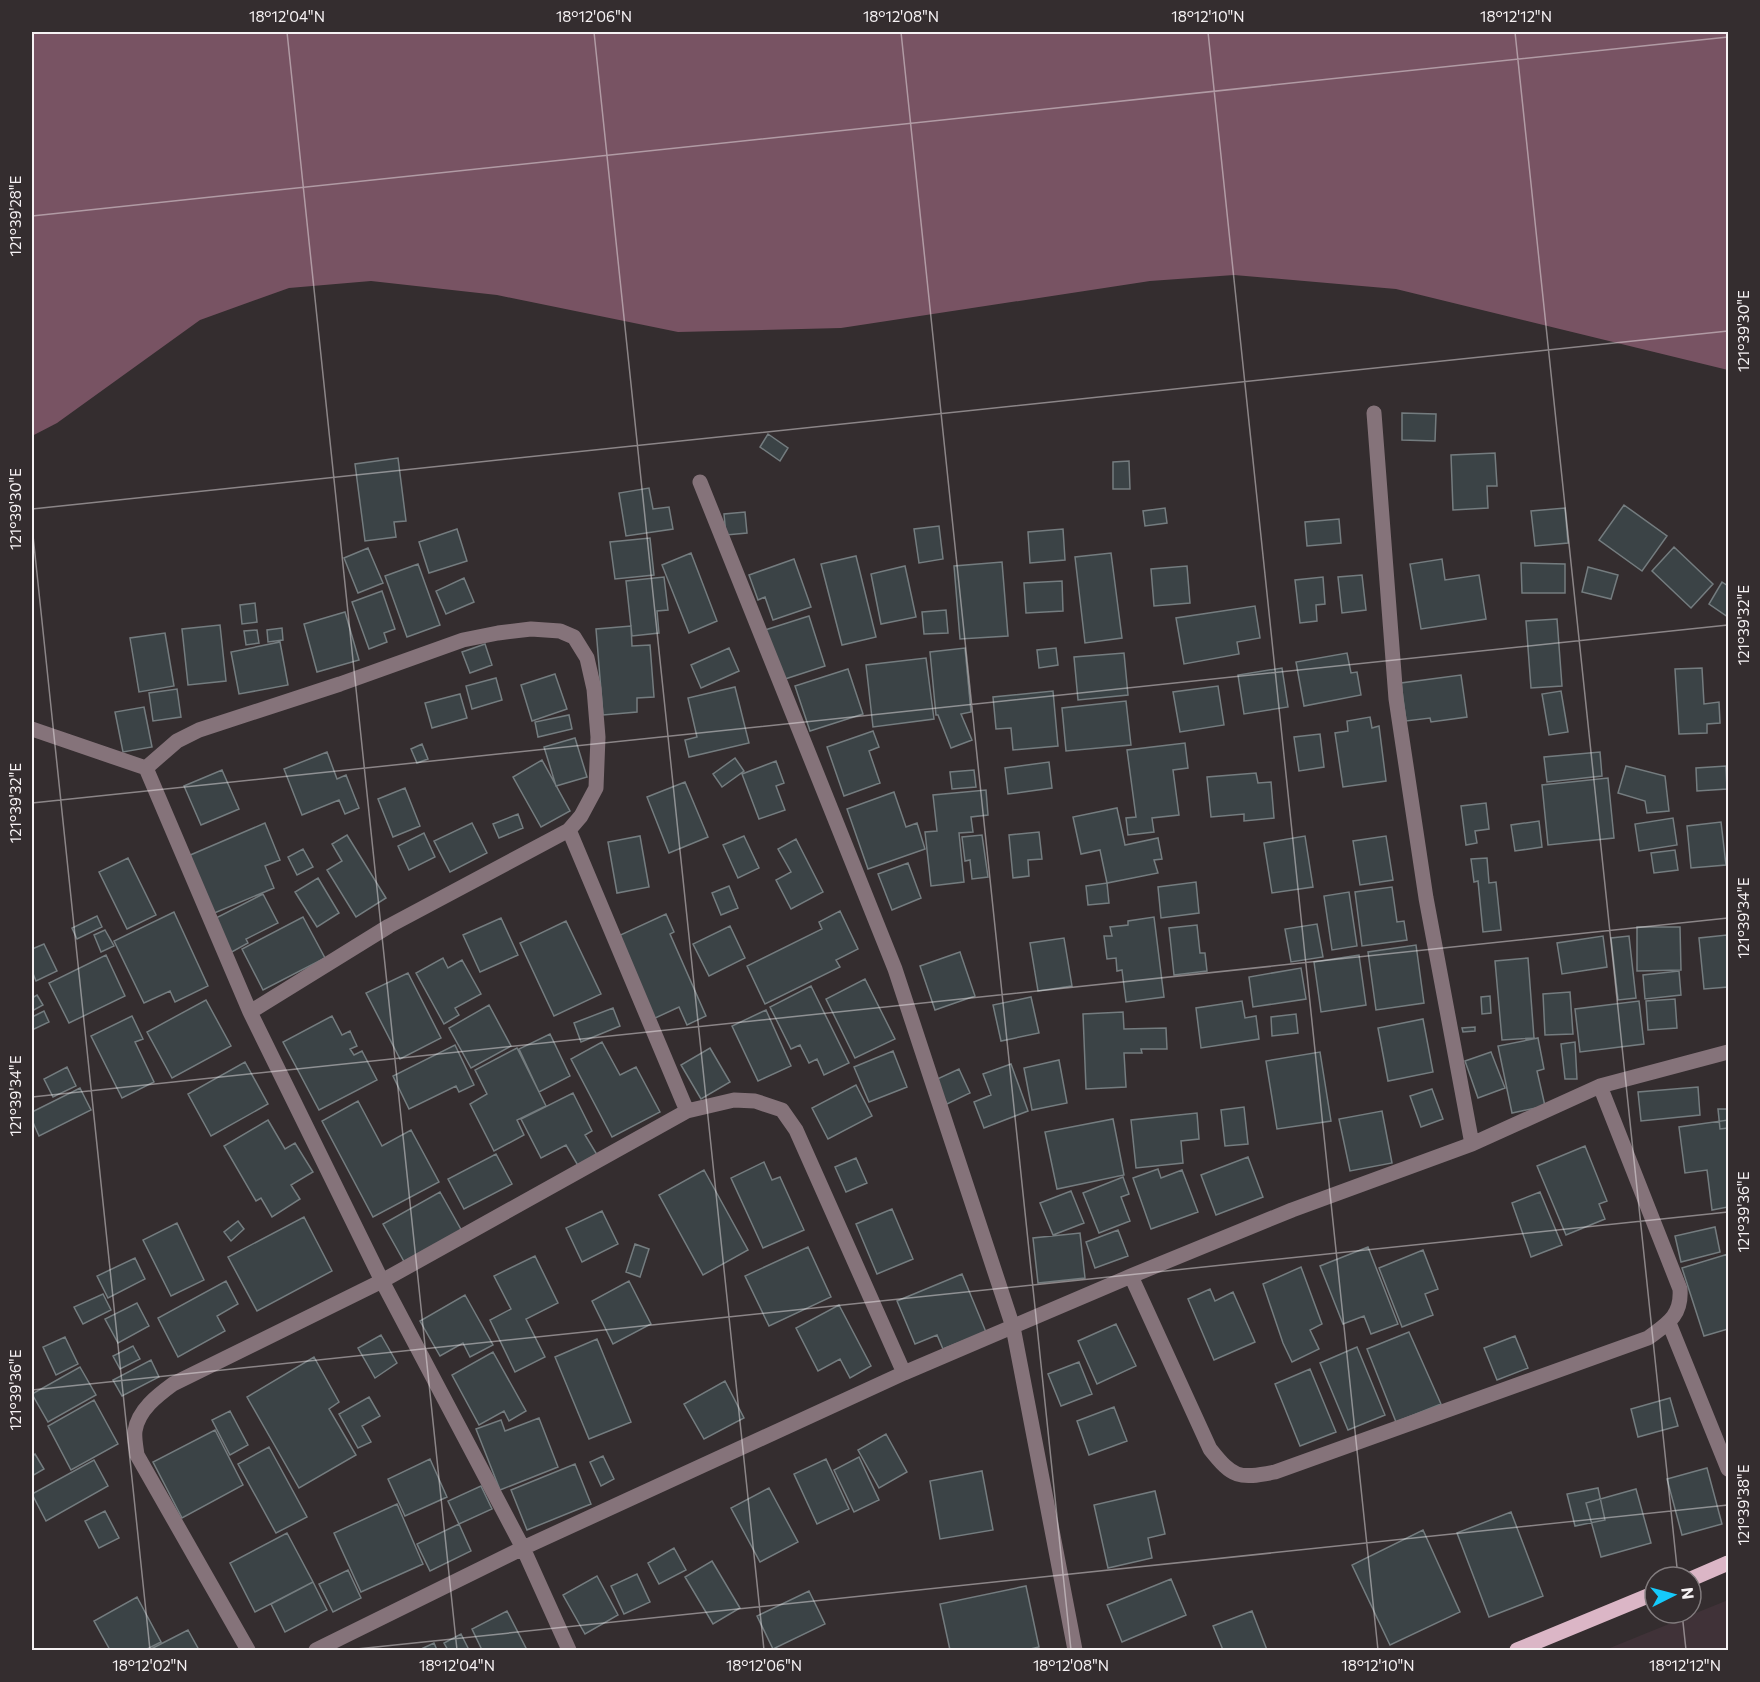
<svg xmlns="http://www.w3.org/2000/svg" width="1760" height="1682" font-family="Commissioner,sans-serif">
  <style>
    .built { fill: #403238 }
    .water { fill: #785363 }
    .building { fill: #3b4346; stroke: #747c7f; stroke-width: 1.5 }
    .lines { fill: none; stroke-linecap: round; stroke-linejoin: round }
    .minor { stroke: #85737a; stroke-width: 15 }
    .major { stroke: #dbb6c6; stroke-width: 15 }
    .ticks { fill: none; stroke: #f6f2f4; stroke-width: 1.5; stroke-opacity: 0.45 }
    .neatline { fill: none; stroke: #f6f2f4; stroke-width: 2 }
    .ticks-label { font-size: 15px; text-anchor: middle; fill: #f6f2f4 }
  </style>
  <rect width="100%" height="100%" fill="#342d2f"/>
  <path class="built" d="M1728 1600V1650H1605Z"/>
  <path class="water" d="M32 32H1728V370L1396 289 1234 275 1150 281 841 328 678 332 497 295 371 281 289 288 200 320 57 423 32 436Z"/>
  <path class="building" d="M1402 413 1436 414 1435 441 1402 440Z
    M768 434 788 448 780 461 760 447Z
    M1495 453 1497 486H1487L1488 508 1453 510 1451 455Z
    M398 458 406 521 394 522 396 537 365 541 355 464Z
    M1129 461 1130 489H1113V462Z
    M649 488 653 509 669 507 673 529 626 536 619 493Z
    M1624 505 1667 536 1642 571 1599 540Z
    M1165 508 1167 523 1145 526 1143 511Z
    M1565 508 1568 543 1535 546 1531 511Z
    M745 512 747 533 726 535 724 514Z
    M1339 519 1341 543 1307 546 1305 522Z
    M939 526 943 559 919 563 914 529Z
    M457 529 467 561 429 573 419 542Z
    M1063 529 1065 560 1030 563 1028 532Z
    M650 538 654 575 615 579 610 542Z
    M1674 547 1713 584 1691 608 1652 571Z
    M368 548 383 583 358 593 344 558Z
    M691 553 717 621 689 633 662 565Z
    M1111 553 1122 638 1085 643 1075 557Z
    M856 556 876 637 842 645 821 564Z
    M794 559 811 607 773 620 765 597 758 600 749 575Z
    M1442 559 1445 580 1479 575 1486 619 1421 629 1410 564Z
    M1002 562 1008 636 960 639 954 566Z
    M1521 563 1565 564V593H1522Z
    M418 564 440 625 407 637 385 576Z
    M905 566 916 617 881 624 871 574Z
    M1187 566 1190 603 1154 606 1151 569Z
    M1588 567 1618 575 1611 599 1582 592Z
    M1362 575 1366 610 1342 613 1338 577Z
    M664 577 668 610 657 611 659 633 632 636 626 581Z
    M1323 577 1325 604 1316 605 1317 621 1300 623 1295 580Z
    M464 578 474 602 446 614 436 591Z
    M1062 581 1063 611 1026 613 1024 583Z
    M1722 582 1728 586V617L1709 604Z
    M382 591 395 629 384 633 387 642 369 649 352 602Z
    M255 603 257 622 242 624 240 605Z
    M1255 606 1260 638 1237 642 1239 654 1184 664 1176 618Z
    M946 610 948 633 924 634 922 612Z
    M345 612 359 660 317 672 304 624Z
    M809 616 825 666 782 680 765 630Z
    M1557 619 1562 686 1531 688 1526 621Z
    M220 625 226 681 188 685 182 629Z
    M631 626 632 646 650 645 654 697 637 698V712L603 715 596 629Z
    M282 628 283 640 268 642 267 630Z
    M257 630 259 643 246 645 244 631Z
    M165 633 174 686 139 692 130 638Z
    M280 642 288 685 239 694 231 652Z
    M485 644 492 665 470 673 462 652Z
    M729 648 739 671 701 688 691 665Z
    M965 648 971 712 961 714 972 740 951 748 938 715H936L930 652Z
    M1056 648 1058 665 1039 668 1037 650Z
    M1124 653 1128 695 1078 700 1074 657Z
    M1347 653 1351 673 1357 672 1361 695 1304 706 1296 662Z
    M926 658 934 719 873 727 866 665Z
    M1282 668 1288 707 1244 714 1238 675Z
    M1702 668 1704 704 1719 702 1720 723 1707 724V733L1679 734 1675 669Z
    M848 669 863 714 810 731 795 686Z
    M555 674 567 709 532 721 521 685Z
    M1461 675 1467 717 1431 722 1430 718 1406 721 1401 683Z
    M496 678 502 700 472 709 466 686Z
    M1218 686 1224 725 1180 732 1173 692Z
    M735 687 749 743 689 757 685 740 697 737 688 698Z
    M177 689 181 717 153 721 149 693Z
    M1053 691 1058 746 1013 750 1011 728 996 729 993 697Z
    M1561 691 1568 732 1549 735 1542 694Z
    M460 694 467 718 432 728 425 703Z
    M1126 701 1131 745 1066 751 1062 708Z
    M144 707 152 747 123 752 115 712Z
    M569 715 572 729 538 737 535 722Z
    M1370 717 1372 728 1379 726 1386 781 1343 787 1335 733 1348 731 1347 721Z
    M873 731 879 747 869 751 880 783 844 796 827 747Z
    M1320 734 1324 767 1299 771 1294 737Z
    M575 738 587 777 556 786 544 747Z
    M1185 743 1188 768 1173 770 1179 815 1152 818 1154 832 1128 835 1126 818 1136 817 1127 750Z
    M422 744 428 759 417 763 411 749Z
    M327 752 337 779 346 775 359 808 345 814 339 800 302 815 284 769Z
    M1600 752 1602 776 1547 782 1544 757Z
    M735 758 744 771 722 787 713 774Z
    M542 760 570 811 541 827 513 777Z
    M776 761 784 783 776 786 785 810 759 819 742 774Z
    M1049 762 1052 788 1008 794 1005 768Z
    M1626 766 1665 776 1669 811 1647 813 1645 801 1618 793Z
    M1726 766 1727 789 1697 791 1696 768Z
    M222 770 239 809 201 825 184 786Z
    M974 770 976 787 952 789 950 772Z
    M1256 773 1258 783 1271 782 1274 818 1244 821V814L1211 817 1207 777Z
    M1608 778 1614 838 1548 845 1542 785Z
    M685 782 708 837 669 853 647 797Z
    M405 788 420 826 393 837 378 799Z
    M986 790 988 815 971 817 973 832 959 833 964 882 931 886 925 832 937 831 933 795Z
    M894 792 906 827 917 823 925 849 868 869 847 809Z
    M1486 803 1489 829 1475 831 1477 843 1466 845 1461 806Z
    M1117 808 1125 845 1158 838 1162 859 1154 860 1158 873 1107 883 1100 850 1081 854 1073 817Z
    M518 814 523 828 499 838 493 824Z
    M1673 818 1677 845 1639 851 1635 824Z
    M1539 821 1542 847 1515 851 1511 825Z
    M1721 822 1726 865 1691 868 1687 826Z
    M265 823 280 860 265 866 274 888 212 914 188 856Z
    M472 823 487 853 450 872 434 841Z
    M1039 832 1042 859 1028 860 1029 876 1013 878 1009 835Z
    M424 833 435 857 409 870 398 846Z
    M347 835 386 898 356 917 327 870 342 861 332 844Z
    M982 835 988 877 972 879 970 860 965 861 962 837Z
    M640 836 649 887 617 893 608 842Z
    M744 836 759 868 738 878 723 845Z
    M1305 836 1313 887 1272 893 1264 843Z
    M1386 836 1393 880 1360 885 1353 841Z
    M796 839 823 892 791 909 776 880 791 872 778 849Z
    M303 849 313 867 297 875 288 857Z
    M1675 850 1678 870 1654 873 1651 853Z
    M128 858 156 915 127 929 99 872Z
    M1487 858 1489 883 1496 882 1501 930 1483 932 1478 881 1474 882 1471 859Z
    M908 863 921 898 892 910 878 874Z
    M318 878 339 913 317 927 295 892Z
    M1196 882 1199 913 1161 918 1158 887Z
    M1107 883 1109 903 1088 905 1086 886Z
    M729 886 738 908 721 915 712 893Z
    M1392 887 1397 922 1404 921 1407 940 1362 946 1355 892Z
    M1349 892 1357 946 1332 950 1324 896Z
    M263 894 278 923 246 939 248 943 230 953 212 920Z
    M840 911 858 949 836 960 840 967 765 1004 747 966 822 929 819 922Z
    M174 912 208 986 175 1002 170 991 144 1003 114 941Z
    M666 914 674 932 670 934 706 1016 687 1025 679 1007 653 1019 616 937Z
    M97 916 102 927 77 939 72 928Z
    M303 917 325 958 263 990 242 949Z
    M1154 917 1164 997 1126 1002 1122 970 1117 971 1116 958 1107 959 1104 936H1112L1110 927 1128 925V921Z
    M501 918 518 955 480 972 463 935Z
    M566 921 601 994 554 1016 520 943Z
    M1317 924 1323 957 1291 962 1285 929Z
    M1197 925 1200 953H1205L1207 971 1174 975 1169 928Z
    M730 926 745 958 709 976 693 944Z
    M1637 927H1680L1681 970 1637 971Z
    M105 930 114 946 101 952 94 935Z
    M1727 935 1728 987 1704 989 1699 938Z
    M1603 936 1607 967 1562 974 1557 943Z
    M1629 936 1636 998 1618 1000 1611 938Z
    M1064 938 1072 986 1038 991 1030 943Z
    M44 944 57 971 36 981 32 971V949Z
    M1416 945 1424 1003 1376 1010 1368 952Z
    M960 952 975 996 935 1010 920 966Z
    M106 955 125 996 69 1023 49 983Z
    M1359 955 1366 1005 1321 1012 1314 962Z
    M443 958 448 968 462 960 481 994 455 1008 459 1015 444 1024 416 973Z
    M1528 958 1534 1038 1502 1040 1495 961Z
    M1301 968 1306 999 1253 1007 1249 977Z
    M1679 971 1681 995 1645 999 1643 975Z
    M408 973 441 1038 400 1059 366 993Z
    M865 979 895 1039 855 1058 826 999Z
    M811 986 849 1063 824 1075 817 1059 809 1063 800 1045 791 1049 770 1007Z
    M1570 992 1573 1034 1545 1035 1543 994Z
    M37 995 43 1005 32 1011V998Z
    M1490 996 1491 1013 1482 1014 1481 997Z
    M1031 997 1039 1033 1001 1041 993 1005Z
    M1675 999 1677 1028 1648 1030 1646 1001Z
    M206 1000 231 1046 172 1078 147 1032Z
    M1242 1001 1245 1018 1256 1016 1259 1039 1201 1048 1196 1008Z
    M1639 1001 1644 1044 1580 1052 1575 1009Z
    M489 1005 511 1046 471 1068 449 1028Z
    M613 1008 620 1026 581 1042 574 1023Z
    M766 1010 791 1066 758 1081 732 1026Z
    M44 1011 49 1022 32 1030V1017Z
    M1123 1012 1124 1029 1166 1028 1167 1049H1141L1142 1053H1124L1126 1087 1086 1089 1083 1014Z
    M1296 1014 1298 1033 1272 1036 1271 1017Z
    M132 1016 143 1039 135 1042 154 1082 122 1098 91 1036Z
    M332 1016 342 1035 350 1031 357 1046 350 1049 354 1055 362 1051 377 1080 319 1110 283 1042Z
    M1423 1019 1433 1072 1388 1081 1378 1028Z
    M1475 1027V1031L1463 1032 1462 1028Z
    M550 1034 570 1076 539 1092 519 1049Z
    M1538 1038 1544 1069 1537 1071 1545 1106 1512 1113 1498 1046Z
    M602 1042 620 1075 636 1067 660 1112 612 1137 571 1059Z
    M1575 1042 1577 1079H1565L1561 1044Z
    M455 1045 474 1085 459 1092 456 1086 409 1109 393 1076Z
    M517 1048 546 1106 517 1120 524 1135 494 1151 470 1104 487 1094 475 1070Z
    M710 1048 730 1082 701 1099 681 1065Z
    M893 1051 907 1087 869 1102 854 1067Z
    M1320 1052 1331 1121 1277 1129 1266 1061Z
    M1491 1052 1505 1088 1478 1098 1465 1061Z
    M1059 1060 1067 1103 1032 1110 1024 1068Z
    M245 1062 268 1104 211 1136 188 1094Z
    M1011 1064 1028 1111 984 1128 974 1102 991 1095 983 1074Z
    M67 1067 76 1086 53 1097 44 1079Z
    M959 1069 970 1093 947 1104 935 1080Z
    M856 1085 872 1116 828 1139 812 1108Z
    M1698 1087 1700 1115 1641 1121 1638 1092Z
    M80 1088 91 1110 39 1136 32 1120V1112Z
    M1432 1089 1443 1119 1421 1127 1410 1096Z
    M573 1093 592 1131 585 1135 599 1158 580 1169 566 1145 541 1158 521 1119Z
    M358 1101 382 1146 411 1130 439 1182 373 1217 322 1121Z
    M1244 1107 1248 1144 1225 1146 1221 1110Z
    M1718 1109H1728V1128L1720 1129Z
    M1382 1111 1392 1163 1350 1171 1339 1119Z
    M1197 1113 1199 1139 1181 1141 1183 1163 1136 1168 1131 1120Z
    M1113 1119 1124 1175 1057 1189 1045 1132Z
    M268 1120 285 1149 295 1143 313 1172 291 1185 300 1199 272 1217 261 1198 256 1201 224 1146Z
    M1728 1120V1207L1712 1210 1707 1170 1685 1173 1679 1127Z
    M1585 1146 1607 1201 1599 1204 1605 1219 1566 1235 1537 1166Z
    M496 1154 512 1184 464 1209 448 1179Z
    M1248 1157 1263 1197 1216 1215 1201 1175Z
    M856 1158 867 1183 846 1192 835 1167Z
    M764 1162 772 1180 780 1177 804 1230 763 1248 731 1178Z
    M1158 1169 1161 1178 1182 1170 1198 1212 1151 1229 1133 1178Z
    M704 1170 748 1250 703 1275 659 1195Z
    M1123 1177 1129 1194 1121 1197 1130 1221 1099 1233 1083 1193Z
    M1071 1191 1084 1223 1053 1235 1040 1203Z
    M440 1192 463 1233 406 1265 383 1224Z
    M1540 1192 1562 1245 1531 1257 1512 1203Z
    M892 1209 913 1259 877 1274 856 1224Z
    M602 1211 618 1244 582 1262 566 1228Z
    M304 1217 332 1271 257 1311 228 1257Z
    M238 1221 244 1229 231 1241 224 1232Z
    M177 1223 204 1280 171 1296 143 1240Z
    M1715 1227 1720 1252 1681 1262 1675 1236Z
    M1118 1230 1128 1256 1095 1268 1086 1242Z
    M1080 1233 1085 1278 1038 1283 1033 1238Z
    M635 1244 649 1249 640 1277 626 1272Z
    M808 1247 831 1297 769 1326 745 1276Z
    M1368 1247 1398 1324 1371 1334 1364 1316 1343 1324 1320 1266Z
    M1423 1250 1438 1289 1425 1294 1433 1315 1402 1327 1379 1268Z
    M1728 1254V1329L1704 1336 1682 1268Z
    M535 1256 558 1303 526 1319 545 1357 515 1372 490 1320 511 1309 494 1276Z
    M135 1258 145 1279 108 1298 97 1276Z
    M1301 1267 1322 1324 1310 1330 1319 1349 1292 1362 1283 1343 1263 1284Z
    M962 1274 986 1332 943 1349 937 1335 915 1344 897 1301Z
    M226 1281 238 1304 217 1316 225 1331 178 1357 158 1318Z
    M629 1281 651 1324 613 1344 592 1301Z
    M1210 1289 1215 1301 1233 1292 1255 1342 1214 1360 1188 1299Z
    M103 1294 111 1310 83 1324 74 1307Z
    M465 1295 493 1345 470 1357 463 1343 440 1356 420 1321Z
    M137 1303 149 1326 118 1343 105 1319Z
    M839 1305 871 1366 850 1378 840 1359 818 1371 796 1328Z
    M1116 1324 1136 1366 1097 1384 1078 1341Z
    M1409 1332 1441 1404 1396 1422 1367 1349Z
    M381 1335 397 1363 375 1378 358 1348Z
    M1515 1336 1528 1368 1497 1380 1484 1348Z
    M65 1337 78 1364 56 1375 43 1347Z
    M597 1339 631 1422 589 1439 555 1357Z
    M133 1346 140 1359 120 1369 113 1356Z
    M1357 1347 1385 1415 1348 1430 1320 1363Z
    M493 1352 526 1411 509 1421 504 1411 479 1425 452 1375Z
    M314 1357 339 1402 329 1409 356 1455 299 1488 247 1397Z
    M151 1360 159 1377 122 1396 113 1380Z
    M1079 1362 1092 1394 1061 1406 1048 1374Z
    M80 1367 96 1395 48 1422 32 1394Z
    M1310 1369 1336 1432 1300 1446 1275 1384Z
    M725 1381 744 1418 704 1439 684 1404Z
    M369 1397 380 1416 362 1426 371 1442 358 1448 339 1414Z
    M1670 1398 1678 1426 1638 1437 1631 1409Z
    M94 1400 118 1444 71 1470 48 1426Z
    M1114 1407 1127 1441 1089 1455 1077 1421Z
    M230 1411 248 1445 230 1455 212 1420Z
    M539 1418 558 1467 500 1490 476 1429 501 1420 505 1431Z
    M215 1430 243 1485 182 1518 153 1462Z
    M886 1434 907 1472 879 1488 858 1450Z
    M269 1447 307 1517 276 1533 238 1464Z
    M35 1454 44 1469 32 1476V1457Z
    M603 1456 614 1479 601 1486 590 1462Z
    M859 1457 879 1500 854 1512 834 1470Z
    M430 1459 447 1497 405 1516 388 1479Z
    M826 1459 849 1509 817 1524 794 1474Z
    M94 1460 108 1486 46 1521 32 1494Z
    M575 1464 591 1504 527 1530 511 1490Z
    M1707 1468 1722 1524 1682 1535 1667 1479Z
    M982 1471 993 1530 940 1539 930 1481Z
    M481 1486 492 1509 459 1524 448 1501Z
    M769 1488 798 1542 760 1562 731 1508Z
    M1598 1488 1605 1520 1575 1526 1567 1494Z
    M1636 1489 1651 1543 1601 1557 1586 1503Z
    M1155 1491 1165 1534 1148 1538 1152 1558 1108 1568 1094 1505Z
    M397 1504 423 1564 361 1592 334 1533Z
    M105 1511 119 1538 99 1548 85 1521Z
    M1511 1512 1543 1596 1489 1617 1457 1533Z
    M459 1524 471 1551 430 1571 417 1544Z
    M1423 1530 1460 1612 1390 1645 1352 1565Z
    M287 1533 313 1582 255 1612 230 1563Z
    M674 1548 686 1570 659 1584 648 1563Z
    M712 1561 740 1608 713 1624 685 1577Z
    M348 1570 361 1598 333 1612 319 1584Z
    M637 1574 650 1602 624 1614 611 1586Z
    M597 1576 618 1615 585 1634 563 1595Z
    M1171 1579 1186 1615 1122 1642 1107 1605Z
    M313 1582 327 1610 285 1632 271 1604Z
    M1026 1586 1039 1647 1026 1650H950L940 1604Z
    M809 1591 825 1624 773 1649 757 1616Z
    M137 1597 161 1642 145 1650H110L94 1621Z
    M507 1611 527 1650H482L472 1629Z
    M1252 1611 1267 1650H1223L1213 1626Z
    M188 1630 199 1650H149Z
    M461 1634 469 1650H448L444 1643Z
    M434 1643 437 1650H419Z"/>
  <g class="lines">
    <path class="minor" d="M1374 413 1396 699 1426 898 1472 1144
      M700 482 895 969 1013 1327 1075 1650
      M32 729 146 768 250 1012 382 1281 523 1548 569 1650
      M146 768 177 741 199 730 340 684 463 640 498 633 531 629 560 631 574 637 587 658 594 689 598 737 596 788 581 816 569 830 389 926 250 1012
      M569 830 687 1111
      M1131 1276 1210 1449C1233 1478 1238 1479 1275 1472L1648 1338C1667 1324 1682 1316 1680 1289L1600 1086
      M1669 1323 1728 1469
      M248 1650 137 1455C136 1447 134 1438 135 1431 138 1410 158 1395 173 1384L382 1281 687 1111 734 1100 755 1101 782 1110 796 1130 904 1373
      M316 1650 523 1548 904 1373 1131 1276 1292 1210 1472 1144 1600 1086 1728 1052"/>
    <path class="major" d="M1691 1579 1728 1563
      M1517 1650 1655 1593"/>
  </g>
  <path class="ticks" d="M287 32 457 1650M594 32 764 1650M901 32 1071 1650M1208 32 1378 1650M1515 32 1678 1577M32 216 1728 37M32 509 1728 331M32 526 150 1650M32 803 1728 625M32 1097 1728 918M32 1390 1728 1212M1682 1613 1686 1650M347 1650 1728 1505"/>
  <rect width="1760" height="1682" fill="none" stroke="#342d2f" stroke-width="66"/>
  <g transform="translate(1673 1595) rotate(84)"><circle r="28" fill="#342d2f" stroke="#827c7e" stroke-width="1.5"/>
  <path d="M0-4.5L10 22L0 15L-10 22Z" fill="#15cafb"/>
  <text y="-9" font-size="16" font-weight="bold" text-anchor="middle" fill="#f6f2f4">N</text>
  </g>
  <rect x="33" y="33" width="1694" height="1616" class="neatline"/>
  <g class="ticks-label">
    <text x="287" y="22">18°12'04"N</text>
    <text x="594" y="22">18°12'06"N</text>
    <text x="901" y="22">18°12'08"N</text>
    <text x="1208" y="22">18°12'10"N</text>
    <text x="1516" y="22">18°12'12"N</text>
    <text transform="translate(16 216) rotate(-90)" y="5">121°39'28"E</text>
    <text transform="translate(1744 331) rotate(-90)" y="5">121°39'30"E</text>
    <text transform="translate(16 509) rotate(-90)" y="5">121°39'30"E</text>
    <text transform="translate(1744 625) rotate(-90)" y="5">121°39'32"E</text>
    <text transform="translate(16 803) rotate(-90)" y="5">121°39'32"E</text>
    <text transform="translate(1744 918) rotate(-90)" y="5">121°39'34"E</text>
    <text transform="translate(16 1096) rotate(-90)" y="5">121°39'34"E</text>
    <text transform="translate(1744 1212) rotate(-90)" y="5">121°39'36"E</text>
    <text transform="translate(16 1390) rotate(-90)" y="5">121°39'36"E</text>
    <text transform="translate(1744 1505) rotate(-90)" y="5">121°39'38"E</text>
    <text x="150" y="1671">18°12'02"N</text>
    <text x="457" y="1671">18°12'04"N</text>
    <text x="764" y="1671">18°12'06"N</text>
    <text x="1071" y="1671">18°12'08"N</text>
    <text x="1378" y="1671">18°12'10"N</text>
    <text x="1685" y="1671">18°12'12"N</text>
  </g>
</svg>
